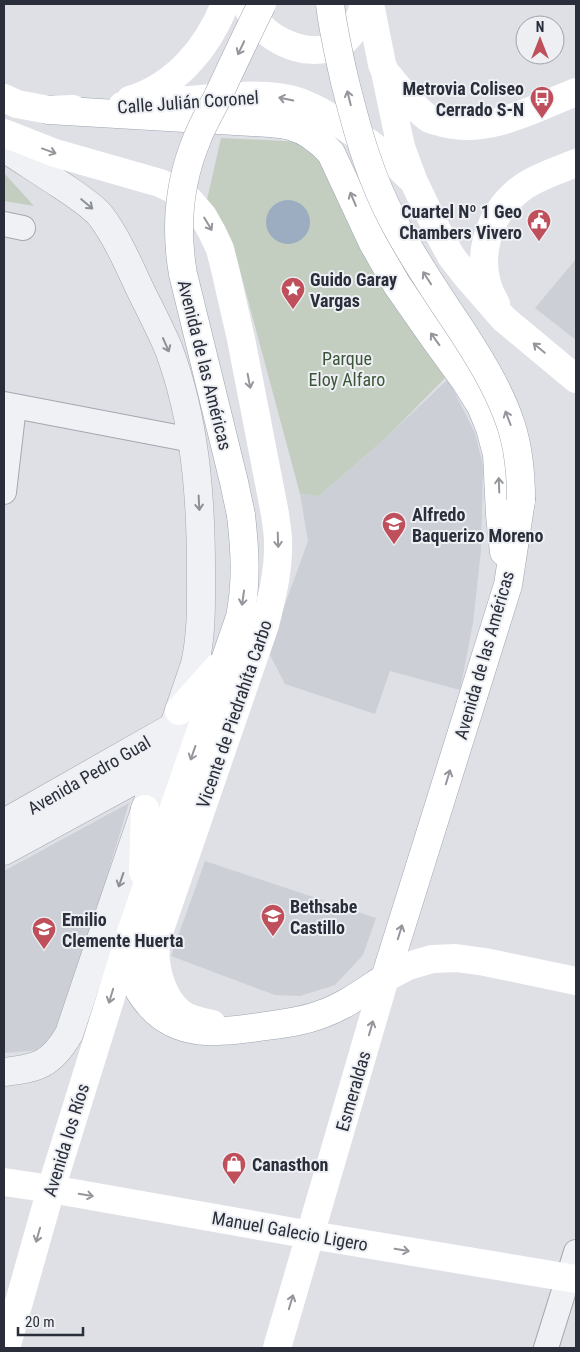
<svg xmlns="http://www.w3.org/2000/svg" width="580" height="1352" font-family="'Roboto Condensed',sans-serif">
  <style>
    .built { fill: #cccfd6 }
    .green { fill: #c3cec0 }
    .water { fill: #9cadc2 }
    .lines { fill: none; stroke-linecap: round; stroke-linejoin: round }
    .minor-casing { stroke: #a4a7af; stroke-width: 26 }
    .tertiary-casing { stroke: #a4a7af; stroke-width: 29 }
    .primary-casing { stroke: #9ea5b0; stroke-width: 29 }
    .minor { stroke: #f0f1f4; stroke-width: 24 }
    .tertiary { stroke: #f0f1f4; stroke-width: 28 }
    .secondary { stroke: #fff; stroke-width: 28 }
    .primary { stroke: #fff; stroke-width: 28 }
    .primary-bridge-casing { stroke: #9ea5b0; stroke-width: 29; stroke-linecap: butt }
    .primary-bridge { stroke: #fff; stroke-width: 28 }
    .oneway { stroke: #94969c }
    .oneway2 { stroke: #8c9097 }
    .labels { text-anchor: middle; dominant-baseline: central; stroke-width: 4; stroke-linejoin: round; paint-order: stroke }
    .poi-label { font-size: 18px; font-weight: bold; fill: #292e3a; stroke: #edeff3; text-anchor: start }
    .street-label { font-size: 18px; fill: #292e3a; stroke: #edeff3 }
    .park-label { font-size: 18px; fill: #3c5538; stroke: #edeff3 }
  </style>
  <rect width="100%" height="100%" fill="#dee0e6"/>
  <path class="built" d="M576 259V340L535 308Z
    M448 379 475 433 483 465 481 550 473 623 460 690 390 671 375 714 285 684 268 651 308 541 300 494 319 496 389 435Z
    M129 803 61 1029 41 1050 4 1053V871Z
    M205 861 376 918 363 955 335 985 300 996 275 995 171 956Z"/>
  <path class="green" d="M221 138 303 142 330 171 362 247 445 378 389 435 319 496 300 494 234 248 206 204Z
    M4 173 34 206 4 201Z"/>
  <path class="water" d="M266 222a22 22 0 1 1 44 0a22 22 0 1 1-44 0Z"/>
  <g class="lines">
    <defs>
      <path id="minor" d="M4 224 23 228
        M4 404 192 440
        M4 492 14 406
        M546 1348 576 1252"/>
      <path id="tertiary" d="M4 148C23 160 42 173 61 185 74 194 89 203 100 215 116 236 127 261 138 285 148 306 160 328 169 350 195 420 201 496 201 570 201 602 202 633 195 664L106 924 69 1034C51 1065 38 1068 4 1072
        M4 823 173 727
        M4 851 160 766"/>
      <path id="primary" d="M49 110 270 123C276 124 284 124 290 126 306 130 320 141 331 153L373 243 397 285 434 338 466 382 481 406 490 428 497 454 500 515 504 552
        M241 515C245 550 247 582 240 617L131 932C130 944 129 955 131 967 133 980 140 994 149 1004 177 1038 220 1033 259 1027 280 1024 302 1022 322 1014 345 1006 365 991 385 978L508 585 521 500
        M179 711 217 668
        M143 872 145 809"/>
    </defs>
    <use href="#minor" class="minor-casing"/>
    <use href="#tertiary" class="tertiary-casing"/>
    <use href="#primary" class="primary-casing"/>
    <use href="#minor" class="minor"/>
    <use href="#tertiary" class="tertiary"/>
    <path class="secondary" d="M246 4C258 36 305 62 338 44 341 42 345 41 347 38 357 28 361 16 364 4
      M370 4 382 64 385 72 401 147 414 182 438 232 451 256 469 279 504 319 576 379
      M386 73C399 88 412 106 428 118 432 121 438 121 443 123 489 135 535 108 576 92
      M4 98 17 104 49 110 73 109
      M130 100C176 86 208 47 225 4
      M122 106C149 103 175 101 202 99 234 96 269 92 300 102 313 107 326 114 337 122 363 138 388 155 409 177
      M4 133 55 153 160 183 177 191 191 202 203 216 212 232 220 249 225 269 241 339 275 514C276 523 278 532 278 541 279 570 272 597 265 625L156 941C156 947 155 954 156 961 158 981 167 1005 185 1016 193 1020 203 1022 212 1024
      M496 304C472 264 486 214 523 187 539 176 559 170 576 163
      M4 1182 51 1189 311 1235 576 1279
      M6 1348 51 1189 129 939
      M277 1348 385 978 408 966 432 959 456 958 485 962 576 981"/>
    <use href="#primary" class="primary"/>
    <defs>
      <path id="primary-bridge" d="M330 4C333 30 339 56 345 82 357 130 370 178 394 222 413 258 435 291 458 325 479 357 499 389 511 425 519 450 521 475 521 500
        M241 515 234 482 183 274C175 228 179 182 197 139 203 123 212 109 219 94 233 64 247 34 262 4"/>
    </defs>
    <use href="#primary-bridge" class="primary-bridge-casing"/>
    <use href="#primary-bridge" class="primary-bridge"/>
  </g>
  <defs><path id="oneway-shaft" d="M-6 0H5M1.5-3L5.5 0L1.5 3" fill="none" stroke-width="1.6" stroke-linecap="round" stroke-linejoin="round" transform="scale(1.25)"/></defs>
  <g class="oneway">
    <use href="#oneway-shaft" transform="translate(241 48) rotate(115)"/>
    <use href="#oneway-shaft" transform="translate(349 98) rotate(-104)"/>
    <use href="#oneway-shaft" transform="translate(286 99) rotate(-168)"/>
    <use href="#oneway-shaft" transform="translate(49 151) rotate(20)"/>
    <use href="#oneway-shaft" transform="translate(353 199) rotate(-113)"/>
    <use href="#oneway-shaft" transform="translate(208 224) rotate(59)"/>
    <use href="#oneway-shaft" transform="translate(427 278) rotate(-123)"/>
    <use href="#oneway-shaft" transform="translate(435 339) rotate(-126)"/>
    <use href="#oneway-shaft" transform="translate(539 348) rotate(-140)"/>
    <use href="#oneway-shaft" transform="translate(249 381) rotate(79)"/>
    <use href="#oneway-shaft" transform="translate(508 418) rotate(-111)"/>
    <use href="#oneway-shaft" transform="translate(499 485) rotate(-92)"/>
    <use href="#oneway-shaft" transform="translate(278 540) rotate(88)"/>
    <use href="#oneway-shaft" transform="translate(243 598) rotate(98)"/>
    <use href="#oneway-shaft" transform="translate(193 753) rotate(109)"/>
    <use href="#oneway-shaft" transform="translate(448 777) rotate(-73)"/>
    <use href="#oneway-shaft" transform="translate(400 932) rotate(-73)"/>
    <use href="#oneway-shaft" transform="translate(111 996) rotate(107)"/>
    <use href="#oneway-shaft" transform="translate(371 1028) rotate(-74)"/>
    <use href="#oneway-shaft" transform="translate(86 1195) rotate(10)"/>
    <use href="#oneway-shaft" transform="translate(38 1235) rotate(106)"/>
    <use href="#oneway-shaft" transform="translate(402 1250) rotate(10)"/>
    <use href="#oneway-shaft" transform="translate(291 1302) rotate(-73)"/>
  </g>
  <g class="oneway2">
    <use href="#oneway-shaft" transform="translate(87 204) rotate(40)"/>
    <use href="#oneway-shaft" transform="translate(166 345) rotate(66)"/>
    <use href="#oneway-shaft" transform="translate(199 503) rotate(87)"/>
    <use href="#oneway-shaft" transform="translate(121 880) rotate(109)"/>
  </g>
  <defs>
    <symbol id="bus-pin" viewBox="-11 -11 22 30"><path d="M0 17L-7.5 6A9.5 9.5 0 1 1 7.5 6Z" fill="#be4f5b" stroke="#edeff3"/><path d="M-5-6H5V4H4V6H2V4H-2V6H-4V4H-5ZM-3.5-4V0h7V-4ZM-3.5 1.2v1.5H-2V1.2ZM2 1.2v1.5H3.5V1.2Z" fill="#fff"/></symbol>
    <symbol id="civic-pin" viewBox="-11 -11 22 30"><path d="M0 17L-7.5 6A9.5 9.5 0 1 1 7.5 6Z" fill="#be4f5b" stroke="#edeff3"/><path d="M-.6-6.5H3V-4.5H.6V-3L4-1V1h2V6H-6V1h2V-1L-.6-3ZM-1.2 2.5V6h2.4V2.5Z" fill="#fff"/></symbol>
    <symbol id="sight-pin" viewBox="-11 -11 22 30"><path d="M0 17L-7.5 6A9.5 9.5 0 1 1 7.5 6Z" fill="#be4f5b" stroke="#edeff3"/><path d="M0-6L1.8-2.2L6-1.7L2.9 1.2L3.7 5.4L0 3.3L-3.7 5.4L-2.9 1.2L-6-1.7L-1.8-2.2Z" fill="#fff"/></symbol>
    <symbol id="school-pin" viewBox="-11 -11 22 30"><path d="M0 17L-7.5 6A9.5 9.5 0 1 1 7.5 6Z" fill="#be4f5b" stroke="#edeff3"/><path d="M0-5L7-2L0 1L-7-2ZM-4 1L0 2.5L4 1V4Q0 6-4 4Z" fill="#fff"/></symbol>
    <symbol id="shop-pin" viewBox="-11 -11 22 30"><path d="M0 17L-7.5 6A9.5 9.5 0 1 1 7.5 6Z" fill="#be4f5b" stroke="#edeff3"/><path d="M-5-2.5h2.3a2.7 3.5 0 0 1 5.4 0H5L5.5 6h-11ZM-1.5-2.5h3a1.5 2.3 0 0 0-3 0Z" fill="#fff"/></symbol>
  </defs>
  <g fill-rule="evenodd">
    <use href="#bus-pin" x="528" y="84" width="28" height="38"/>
    <use href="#civic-pin" x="525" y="207" width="28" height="38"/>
    <use href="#sight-pin" x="279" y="275" width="28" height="38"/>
    <use href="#school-pin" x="380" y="510" width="28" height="38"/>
    <use href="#school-pin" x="259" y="902" width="28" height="38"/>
    <use href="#school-pin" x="30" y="915" width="28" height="38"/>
    <use href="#shop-pin" x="220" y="1150" width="28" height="38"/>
  </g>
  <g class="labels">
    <g class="poi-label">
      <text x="524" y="88" text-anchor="end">Metrovia Coliseo<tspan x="524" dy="21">Cerrado S-N</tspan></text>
      <text x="522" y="211" text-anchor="end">Cuartel Nº 1 Geo<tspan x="522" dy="21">Chambers Vivero</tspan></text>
      <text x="310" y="279">Guido Garay<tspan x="310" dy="21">Vargas</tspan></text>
      <text x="412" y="514">Alfredo<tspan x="412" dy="21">Baquerizo Moreno</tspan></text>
      <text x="290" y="906">Bethsabe<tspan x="290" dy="21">Castillo</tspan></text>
      <text x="62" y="919">Emilio<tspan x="62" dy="21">Clemente Huerta</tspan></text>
      <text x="252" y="1164">Canasthon</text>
    </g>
    <g class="street-label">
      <text transform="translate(188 102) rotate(-4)">Calle Julián Coronel</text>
      <text transform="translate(205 365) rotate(76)">Avenida de las Américas</text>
      <text transform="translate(484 655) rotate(-74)">Avenida de las Américas</text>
      <text transform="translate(234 714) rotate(-71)">Vicente de Piedrahíta Carbo</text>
      <text transform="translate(89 775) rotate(-30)">Avenida Pedro Gual</text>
      <text transform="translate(353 1091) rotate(-74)">Esmeraldas</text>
      <text transform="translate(66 1140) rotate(-73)">Avenida los Ríos</text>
      <text transform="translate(290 1231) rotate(10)">Manuel Galecio Ligero</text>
    </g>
    <g class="park-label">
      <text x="347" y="358">Parque<tspan x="347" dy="21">Eloy Alfaro</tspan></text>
    </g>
  </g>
  <rect width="580" height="1352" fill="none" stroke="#292e3a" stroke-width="10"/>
  <g transform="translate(540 40)"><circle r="24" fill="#edeff3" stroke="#9fa2a9"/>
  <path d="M0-4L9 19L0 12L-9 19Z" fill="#be4f5b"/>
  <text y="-8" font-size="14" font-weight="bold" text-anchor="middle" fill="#292e3a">N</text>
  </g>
  <path d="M18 1327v8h65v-8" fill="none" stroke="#292e3a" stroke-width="2.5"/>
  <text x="25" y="1327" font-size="15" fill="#292e3a" stroke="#edeff3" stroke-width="4" paint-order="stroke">20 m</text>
</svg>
